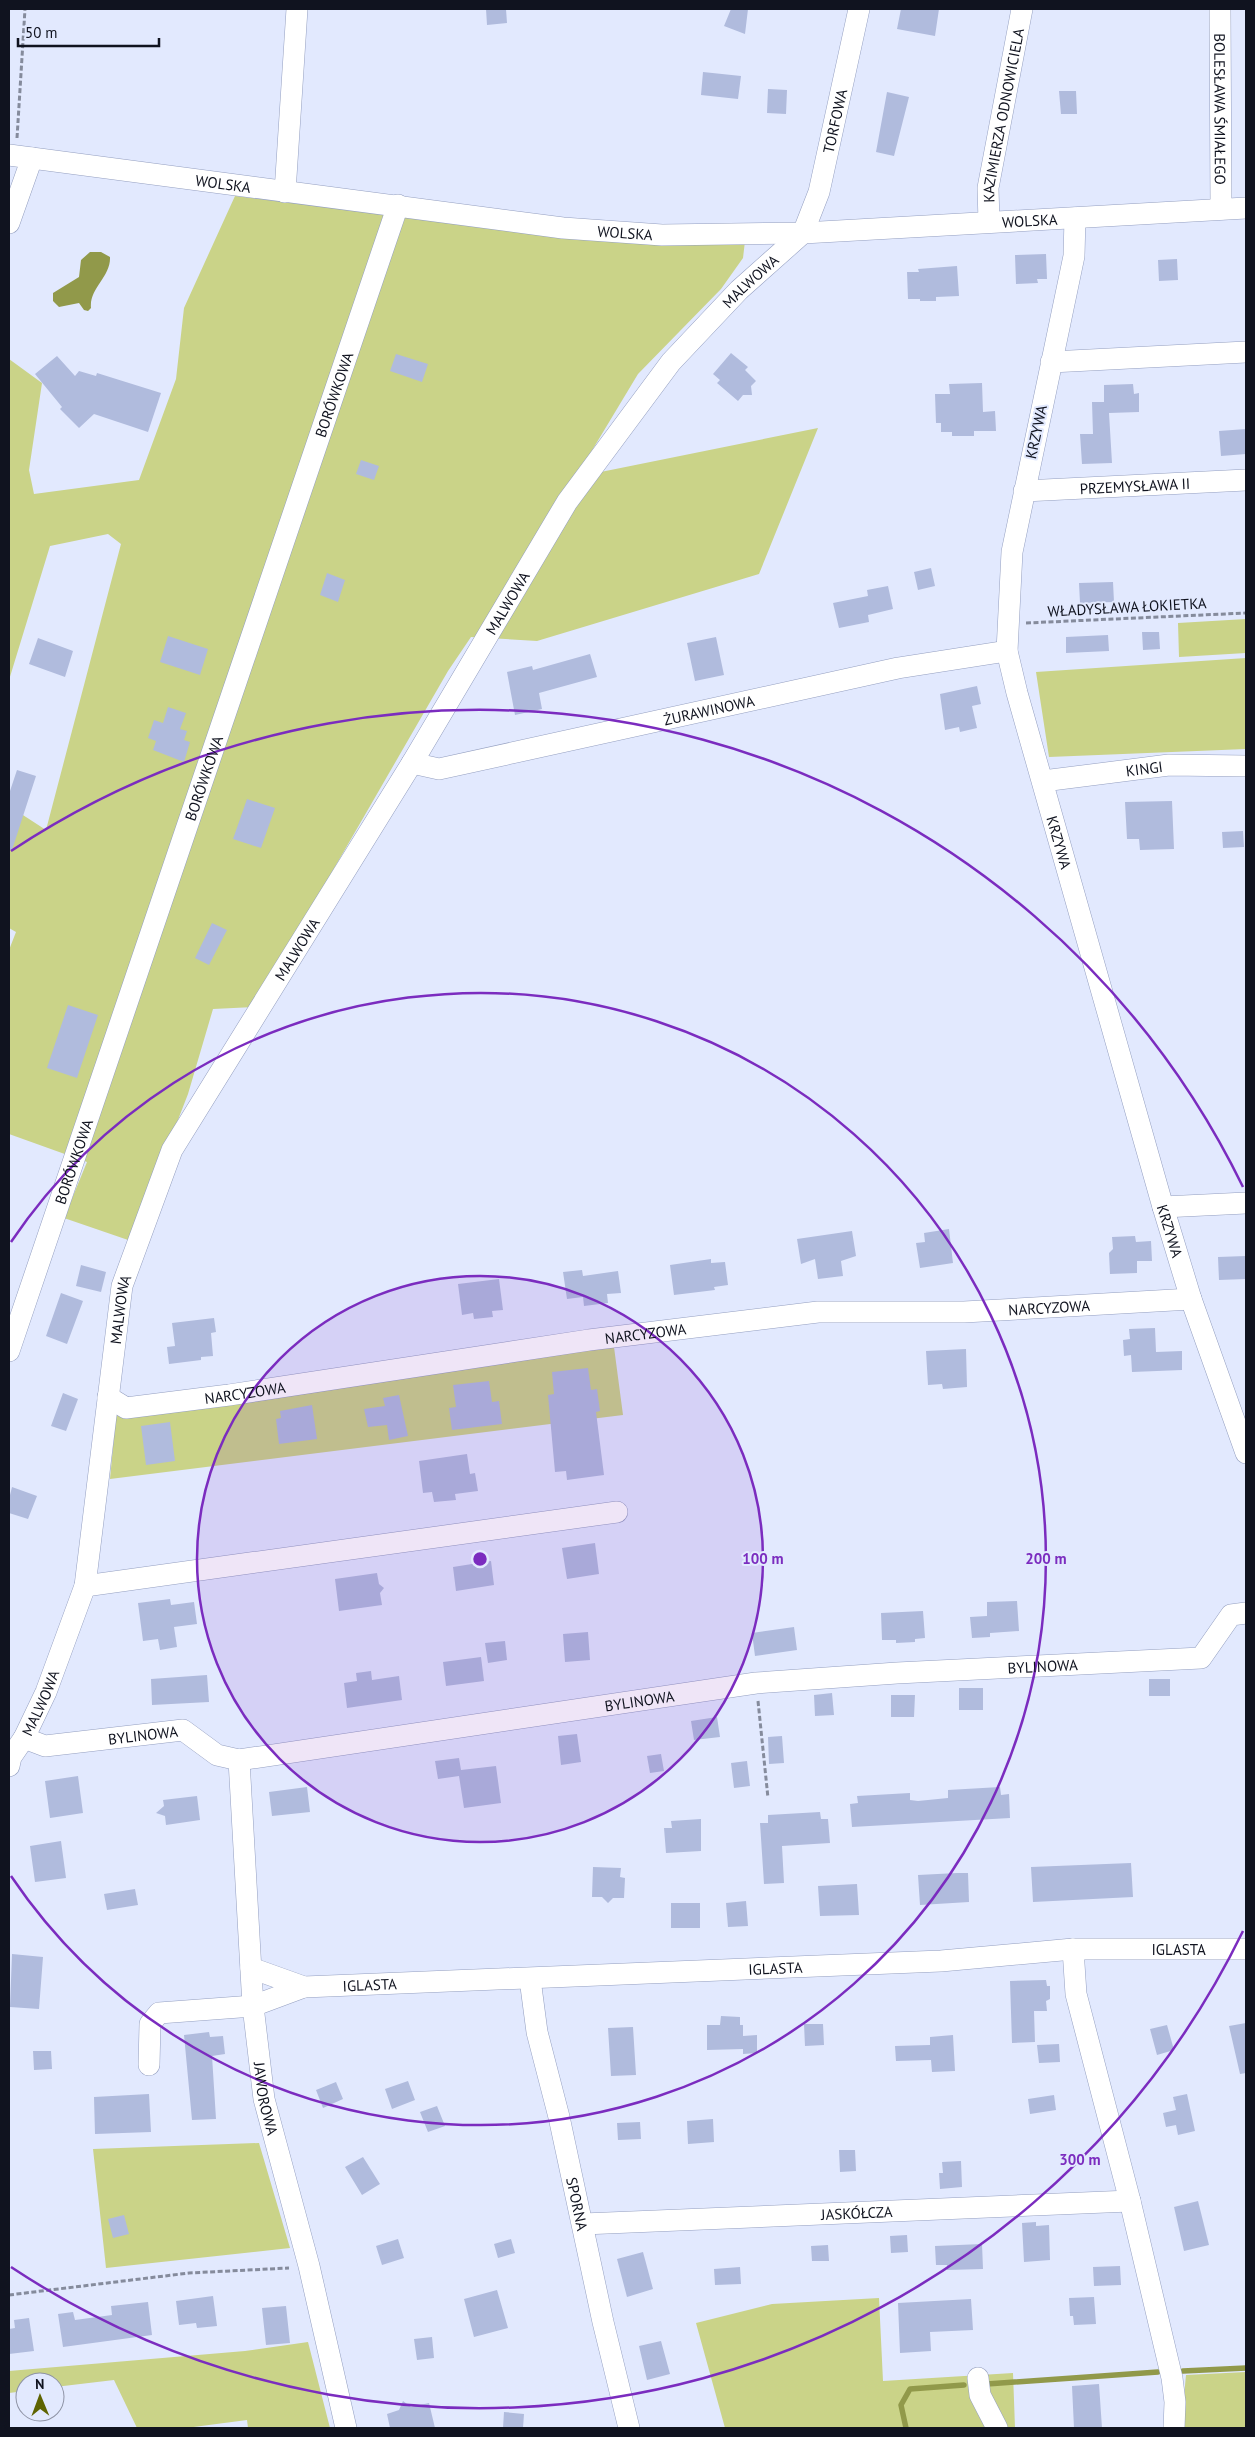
<svg xmlns="http://www.w3.org/2000/svg" width="1255" height="2437" font-family="'PT Sans',sans-serif">
  <style>
    .green { fill: #cad388 }
    .water { fill: #91994a }
    .lines { fill: none; stroke-linecap: round; stroke-linejoin: round }
    .stream { stroke: #91994a; stroke-width: 5.5 }
    .building { fill: #b0bbdd }
    .minor-casing { stroke: #949fc0; stroke-width: 22 }
    .path { stroke: #858b9c; stroke-width: 3; stroke-dasharray: 5 2.5; stroke-linecap: butt }
    .minor { stroke: #fff; stroke-width: 21 }
    .ring { fill: none; stroke: #7b2cbf; stroke-width: 2.5 }
    .labels { text-anchor: middle; dominant-baseline: central; stroke-width: 4; stroke-linejoin: round; paint-order: stroke }
    .street-label { font-size: 15px; fill: #10131f; stroke: #e2e9fe }
    .centre { fill: #7b2cbf; stroke: #e2e9fe; stroke-width: 2.5 }
    .ring-label { font-size: 15px; text-anchor: middle; font-weight: bold; fill: #7b2cbf; stroke: #e2e9fe; stroke-width: 4; stroke-linejoin: round; paint-order: stroke }
  </style>
  <rect width="100%" height="100%" fill="#e2e9fe"/>
  <path class="green" d="M235 196 613 242 745 241 743 258 721 289 638 374 576 477 818 428 759 574 537 641 471 637 448 671 254 1007 213 1009 188 1094 131 1241 64 1218 87 1162 9 1134V950L16 932 9 928V806L46 830 121 544 108 534 50 546 9 680V359L42 383 29 470 34 494 139 480 176 379 184 308Z
    M1246 619V653L1179 657 1178 623Z
    M1246 658V749L1049 757 1036 672Z
    M614 1347 623 1415 110 1479 116 1415Z
    M259 2143 290 2248 106 2268 93 2149Z
    M879 2298 883 2381 1013 2373 1015 2428H725L696 2323 772 2304Z
    M308 2342 330 2428H248L247 2420 186 2428H137L114 2380 55 2387V2382H25V2391L9 2393V2371L245 2351Z
    M1246 2372V2428H1181L1186 2375Z"/>
  <path class="water" d="M90 252H101L110 257C111 277 89 288 91 308L88 311 84 310 79 303 59 307 53 301V293L79 277 81 260Z"/>
  <g class="lines">
    <path class="stream" d="M1183 2371 1246 2368
      M987 2384 1158 2372
      M906 2428 901 2405 910 2389 964 2385"/>
  </g>
  <path class="building" d="M486 9H506L507 23 487 25Z
    M731 9H748L745 34 724 26Z
    M901 9H939L935 36 897 29Z
    M703 72 741 76 738 99 701 95Z
    M768 89 787 90 786 114 767 113Z
    M1059 91H1076L1077 114H1061Z
    M887 92 909 97 894 156 876 152Z
    M1046 254 1047 279H1037L1038 283 1016 284 1015 255Z
    M1177 259 1178 280 1159 281 1158 260Z
    M957 266 959 296 936 297V301H920V299H908L907 272H919L918 269Z
    M731 353 748 367 745 370 756 381 751 386 752 395H743L738 401 717 383 720 380 713 374Z
    M396 354 428 364 422 382 390 371Z
    M57 356 75 376 79 371 96 376 97 373 161 393 148 432 94 414 79 428 60 409 62 407 35 374Z
    M982 383 983 412 995 411 996 431H974V436H952V432H941V423H936L935 394H950L949 384Z
    M1133 384 1134 394 1139 393V412L1109 413 1112 463 1082 464 1080 434H1093L1092 402H1104V385Z
    M1246 429V454L1221 456 1219 431Z
    M361 460 379 466 374 480 356 474Z
    M931 568 935 586 918 590 914 572Z
    M327 573 345 580 338 602 320 595Z
    M1113 582 1114 602 1080 603 1079 583Z
    M888 586 893 609 868 615 869 622 839 628 833 603 868 596 867 590Z
    M1142 632H1159L1160 649 1143 650Z
    M1108 635 1109 651 1066 653V637Z
    M168 636 208 649 200 675 160 662Z
    M716 637 724 675 695 681 687 643Z
    M38 638 73 651 65 677 29 664Z
    M590 654 597 677 539 693 542 709 515 715 507 672 532 666 533 670Z
    M977 686 981 704 972 706 977 728 960 732 959 727 945 730 940 694Z
    M168 707 186 713 180 729 187 731 184 740 190 742 184 762 153 750 156 741 148 738 154 720 163 723Z
    M17 770 36 776 12 850H9V794Z
    M247 799 275 808 261 848 233 839Z
    M1172 801 1174 849 1140 850 1139 839H1127L1125 802Z
    M1243 831 1244 847 1223 848 1222 832Z
    M212 923 227 930 209 965 195 958Z
    M68 1005 98 1015 77 1078 47 1068Z
    M949 1229 953 1263 920 1268 916 1243 925 1242 924 1233Z
    M852 1231 856 1256 841 1261 843 1276 818 1279 815 1259 801 1264 797 1239Z
    M1135 1236 1136 1242 1151 1241 1152 1261H1137V1273L1110 1274 1109 1253 1113 1249 1112 1237Z
    M1246 1256V1279L1219 1280 1218 1257Z
    M711 1259V1263L725 1262 728 1285 714 1287 715 1290 674 1295 670 1265Z
    M81 1265 106 1272 101 1292 76 1286Z
    M582 1270 583 1276 618 1271 621 1293 607 1294 608 1303 584 1306 583 1297 567 1299 563 1272Z
    M499 1279 503 1310 492 1311 493 1317 474 1319 473 1313 462 1315 458 1284Z
    M61 1293 83 1301 67 1344 46 1336Z
    M214 1318 216 1332 211 1333 213 1356 201 1357V1360L169 1364 167 1347 175 1346 172 1323Z
    M1155 1328 1156 1352 1182 1351V1370L1132 1372 1131 1355 1124 1356 1123 1340 1130 1339 1129 1329Z
    M966 1349 967 1387 943 1389 942 1384 928 1385 926 1351Z
    M588 1368 591 1390 597 1389 600 1411 596 1412 604 1475 567 1480 566 1471 555 1472 548 1395 554 1394 552 1372Z
    M489 1381 492 1402 499 1401 502 1424 452 1430 449 1408 456 1407 453 1385Z
    M63 1393 78 1399 66 1431 51 1426Z
    M399 1395 408 1436 389 1440 387 1425 368 1427 364 1409 385 1406 383 1398Z
    M312 1405 317 1439 279 1444 276 1419 281 1418 280 1411Z
    M170 1422 175 1461 146 1465 141 1426Z
    M467 1454 470 1474 475 1473 478 1491 455 1494 456 1500 434 1502 432 1492 423 1493 419 1461Z
    M12 1487 37 1496 28 1519 9 1513V1499Z
    M595 1543 599 1574 567 1579 562 1548Z
    M491 1561 494 1585 456 1591 453 1567Z
    M377 1573 379 1584 384 1588 380 1593 382 1605 339 1611 335 1579Z
    M170 1599 171 1605 194 1602 197 1624 174 1627 177 1647 160 1650 158 1639 143 1641 138 1603Z
    M1017 1601 1019 1631 990 1633V1637L972 1638 970 1617 987 1616V1602Z
    M923 1611 925 1638 915 1639V1642L896 1643V1640H882L881 1613Z
    M794 1627 797 1650 755 1656 752 1633Z
    M588 1632 590 1660 565 1662 563 1634Z
    M505 1641 507 1660 488 1663 485 1643Z
    M481 1657 484 1681 446 1686 443 1662Z
    M371 1671 372 1680 399 1676 402 1700 347 1708 344 1683 357 1681 356 1673Z
    M207 1675 209 1702 152 1705 151 1679Z
    M1149 1679H1170V1696H1149Z
    M959 1688H983V1710H959Z
    M832 1693 834 1715 815 1716 814 1695Z
    M891 1695H915L914 1717H891Z
    M717 1717 720 1737 694 1740 691 1721Z
    M577 1734 581 1762 561 1765 558 1736Z
    M782 1736 784 1763 769 1764 768 1737Z
    M661 1754 664 1771 650 1773 647 1756Z
    M459 1758 461 1770 496 1766 501 1803 464 1808 459 1776 438 1779 435 1761Z
    M747 1761 750 1786 734 1788 731 1763Z
    M78 1776 83 1813 50 1818 45 1781Z
    M307 1787 310 1812 272 1816 269 1792Z
    M1000 1787 1001 1795 1009 1794 1010 1818 852 1827 850 1804 858 1803 857 1796 910 1793V1800L918 1801 948 1798V1790Z
    M197 1796 200 1820 166 1825 165 1816 156 1813 164 1806 163 1800Z
    M820 1812 821 1819H828L830 1843 782 1846 784 1883 764 1884 760 1823H768V1815Z
    M701 1819V1851L666 1853 664 1828H672L671 1821Z
    M61 1841 66 1878 35 1882 30 1846Z
    M1131 1863 1133 1897 1033 1902 1031 1867Z
    M593 1867 621 1868 620 1877 625 1878 624 1898H613L608 1903 602 1897H592Z
    M957 1873H968L969 1902 920 1905 918 1875Z
    M857 1884 859 1915 820 1916 818 1886Z
    M135 1889 138 1905 107 1910 104 1894Z
    M746 1901 748 1926 728 1927 726 1903Z
    M671 1903H700V1928H671Z
    M12 1954 43 1957 39 2009 10 2007Z
    M1046 1980 1047 1986H1050V1999L1046 2001 1047 2011H1034L1035 2042 1012 2043 1010 1981Z
    M721 2016 740 2017V2025H743V2036L757 2035V2053L743 2054V2049L707 2050V2025H720Z
    M1246 2023V2073L1240 2074 1229 2026Z
    M804 2024H823L824 2045 805 2046Z
    M1167 2025 1174 2050 1157 2055 1150 2029Z
    M633 2027 636 2075 611 2076 608 2028Z
    M209 2032 210 2037 223 2036 225 2054 212 2056 216 2119 192 2120 184 2035Z
    M953 2035 955 2071 932 2072 931 2060 896 2061 895 2046 930 2045V2037Z
    M1059 2044 1060 2062 1039 2063 1037 2045Z
    M33 2051H51L52 2069 34 2070Z
    M408 2081 415 2100 392 2109 385 2089Z
    M336 2082 343 2099 323 2108 316 2090Z
    M149 2094 151 2132 95 2134 94 2097Z
    M1187 2094 1195 2131 1178 2135 1176 2125 1166 2127 1163 2113 1176 2110 1173 2097Z
    M1054 2095 1056 2110 1030 2114 1028 2099Z
    M437 2106 445 2126 428 2132 420 2112Z
    M713 2119 714 2142 688 2144 687 2121Z
    M640 2122 641 2139 618 2140 617 2123Z
    M839 2150H855L856 2171 840 2172Z
    M363 2157 380 2184 362 2195 345 2167Z
    M961 2161 962 2187 940 2189 939 2173H943L942 2162Z
    M1198 2201 1209 2245 1184 2251 1174 2207Z
    M124 2215 129 2234 113 2238 108 2219Z
    M1036 2222V2226L1049 2225 1050 2260 1024 2262 1022 2223Z
    M907 2235 908 2252 891 2253 890 2236Z
    M398 2239 404 2258 382 2265 376 2246Z
    M511 2239 515 2253 498 2258 494 2244Z
    M982 2244 983 2269 947 2270V2265H936L935 2246Z
    M828 2245 829 2261H812L811 2246Z
    M643 2252 653 2289 627 2297 617 2259Z
    M1120 2266 1121 2285 1094 2286 1093 2267Z
    M740 2267 741 2284 715 2285 714 2269Z
    M497 2290 508 2328 474 2337 464 2299Z
    M213 2296 217 2326 197 2328 196 2323 179 2325 176 2301Z
    M1094 2297 1096 2324 1074 2325 1073 2316H1070L1069 2298Z
    M971 2299 973 2330 930 2332 931 2351 900 2353 898 2303Z
    M148 2302 152 2335 63 2347 58 2314 73 2312 75 2320 112 2315 111 2306Z
    M286 2306 290 2343 266 2345 262 2308Z
    M29 2318 34 2351 9 2354V2329L15 2328 14 2320Z
    M432 2337 434 2358 417 2360 414 2339Z
    M661 2341 670 2374 647 2380 639 2346Z
    M1099 2384 1102 2428H1074L1072 2386Z
    M403 2401 411 2407 429 2403 435 2428H390L387 2414 399 2410Z
    M504 2412 524 2414 523 2428H503Z"/>
  <g class="lines">
    <defs>
      <g id="minor">
        <path id="s1" d="M1220 9 1221 209"/>
        <path id="s2" d="M9 155 563 228 662 235 803 233 1246 208"/>
        <path d="M285 192 297 9"/>
        <path id="s3" d="M1075 218 1074 256 1012 552 1007 651 1017 693 1163 1207 1191 1299 1246 1453"/>
        <path id="s4" d="M989 222 988 188 1022 9"/>
        <path d="M9 223 32 158"/>
        <path d="M1051 362 1246 352"/>
        <path id="s5" d="M1024 491 1246 480"/>
        <path id="s6" d="M412 763 439 769 898 668 1007 651"/>
        <path id="s7" d="M1043 781 1169 765 1246 766"/>
        <path d="M1163 1207 1246 1203"/>
        <path id="s8" d="M9 1351 398 205"/>
        <path id="s9" d="M108 1397 126 1408 229 1395 589 1340 818 1312H964L1191 1299"/>
        <path d="M85 1586 617 1512"/>
        <path id="s10" d="M24 1738 45 1746 183 1730 217 1755 239 1760 756 1683 897 1673 1201 1658 1231 1615 1246 1613"/>
        <path id="s11" d="M239 1760 253 2006 264 2099 309 2266 346 2428"/>
        <path id="s12" d="M9 1766 11 1757 24 1738 46 1692 85 1586 122 1286 172 1150 412 763 567 502 671 362 739 290 803 233 819 192 859 9"/>
        <path d="M1073 1949 1076 1994 1130 2201 1172 2378 1175 2402 1174 2428"/>
        <path id="s13" d="M251 1968 304 1987 941 1961 1073 1949H1246"/>
        <path id="s14" d="M530 1979 537 2032 559 2117 603 2322 629 2428"/>
        <path d="M149 2065 150 2024 159 2013 253 2006 304 1987"/>
        <path id="s15" d="M583 2224 1130 2201"/>
        <path d="M978 2378 980 2395 997 2428"/>
      </g>
    </defs>
    <use href="#minor" class="minor-casing"/>
    <path class="path" d="M17 138 25 9
      M1026 623 1246 613
      M758 1701 768 1798
      M9 2295 189 2273 289 2268"/>
    <use href="#minor" class="minor"/>
  </g>
  <circle cx="480" cy="1559" r="283" fill="#7b2cbf" fill-opacity=".12"/>
  <g class="ring">
    <circle cx="480" cy="1559" r="283"/>
    <path d="M11 1242A566 566 0 1 1 11 1876"/>
    <path d="M1243 1931A849 849 0 0 1 11 2267M11 851A849 849 0 0 1 1243 1187"/>
  </g>
  <g class="labels">
    <g class="street-label">
      <text stroke="none"><textPath href="#s1" startOffset="100">BOLESŁAWA ŚMIAŁEGO</textPath></text>
      <text stroke="none"><textPath href="#s4" startOffset="108">KAZIMIERZA ODNOWICIELA</textPath></text>
      <text stroke="none"><textPath href="#s12" startOffset="1878">TORFOWA</textPath></text>
      <text stroke="none"><textPath href="#s2" startOffset="216">WOLSKA</textPath></text>
      <text stroke="none"><textPath href="#s2" startOffset="1026">WOLSKA</textPath></text>
      <text stroke="none"><textPath href="#s2" startOffset="621">WOLSKA</textPath></text>
      <text stroke="none"><textPath href="#s12" startOffset="1690">MALWOWA</textPath></text>
      <text stroke="none"><textPath href="#s8" startOffset="1010">BORÓWKOWA</textPath></text>
      <text transform="translate(1036 432) rotate(-78)">KRZYWA</text>
      <text stroke="none"><textPath href="#s5" startOffset="111">PRZEMYSŁAWA II</textPath></text>
      <text stroke="none"><textPath href="#s12" startOffset="1285">MALWOWA</textPath></text>
      <text transform="translate(1127 607) rotate(-3)">WŁADYSŁAWA ŁOKIETKA</text>
      <text stroke="none"><textPath href="#s6" startOffset="304">ŻURAWINOWA</textPath></text>
      <text stroke="none"><textPath href="#s7" startOffset="102">KINGI</textPath></text>
      <text stroke="none"><textPath href="#s8" startOffset="605">BORÓWKOWA</textPath></text>
      <text stroke="none"><textPath href="#s3" startOffset="638">KRZYWA</textPath></text>
      <text stroke="none"><textPath href="#s12" startOffset="880">MALWOWA</textPath></text>
      <text stroke="none"><textPath href="#s8" startOffset="200">BORÓWKOWA</textPath></text>
      <text stroke="none"><textPath href="#s3" startOffset="1042">KRZYWA</textPath></text>
      <text stroke="none"><textPath href="#s9" startOffset="951">NARCYZOWA</textPath></text>
      <text stroke="none"><textPath href="#s12" startOffset="475">MALWOWA</textPath></text>
      <text stroke="none"><textPath href="#s9" startOffset="546">NARCYZOWA</textPath></text>
      <text stroke="none"><textPath href="#s9" startOffset="141">NARCYZOWA</textPath></text>
      <text stroke="none"><textPath href="#s10" startOffset="1036">BYLINOWA</textPath></text>
      <text stroke="none"><textPath href="#s10" startOffset="631">BYLINOWA</textPath></text>
      <text stroke="none"><textPath href="#s12" startOffset="71">MALWOWA</textPath></text>
      <text stroke="none"><textPath href="#s10" startOffset="121">BYLINOWA</textPath></text>
      <text stroke="none"><textPath href="#s13" startOffset="932">IGLASTA</textPath></text>
      <text stroke="none"><textPath href="#s13" startOffset="528">IGLASTA</textPath></text>
      <text stroke="none"><textPath href="#s13" startOffset="122">IGLASTA</textPath></text>
      <text stroke="none"><textPath href="#s11" startOffset="340">JAWOROWA</textPath></text>
      <text stroke="none"><textPath href="#s14" startOffset="230">SPORNA</textPath></text>
      <text stroke="none"><textPath href="#s15" startOffset="274">JASKÓŁCZA</textPath></text>
    </g>
  </g>
  <circle cx="480" cy="1559" r="8" class="centre"/>
  <g class="ring-label">
    <text x="763" y="1564">100 m</text>
    <text x="1046" y="1564">200 m</text>
    <text x="1080" y="2165">300 m</text>
  </g>
  <rect width="1255" height="2437" fill="none" stroke="#10131f" stroke-width="20"/>
  <g transform="translate(40 2397) rotate(359)"><circle r="24" fill="#e2e9fe" stroke="#8e93a5"/>
  <path d="M0-4L9 19L0 12L-9 19Z" fill="#5e6401"/>
  <text y="-8" font-size="14" font-weight="bold" text-anchor="middle" fill="#10131f">N</text>
  </g>
  <path d="M18 38v8h141v-8" fill="none" stroke="#10131f" stroke-width="2.5"/>
  <text x="25" y="38" font-size="15" fill="#10131f" stroke="#e2e9fe" stroke-width="4" paint-order="stroke">50 m</text>
</svg>
